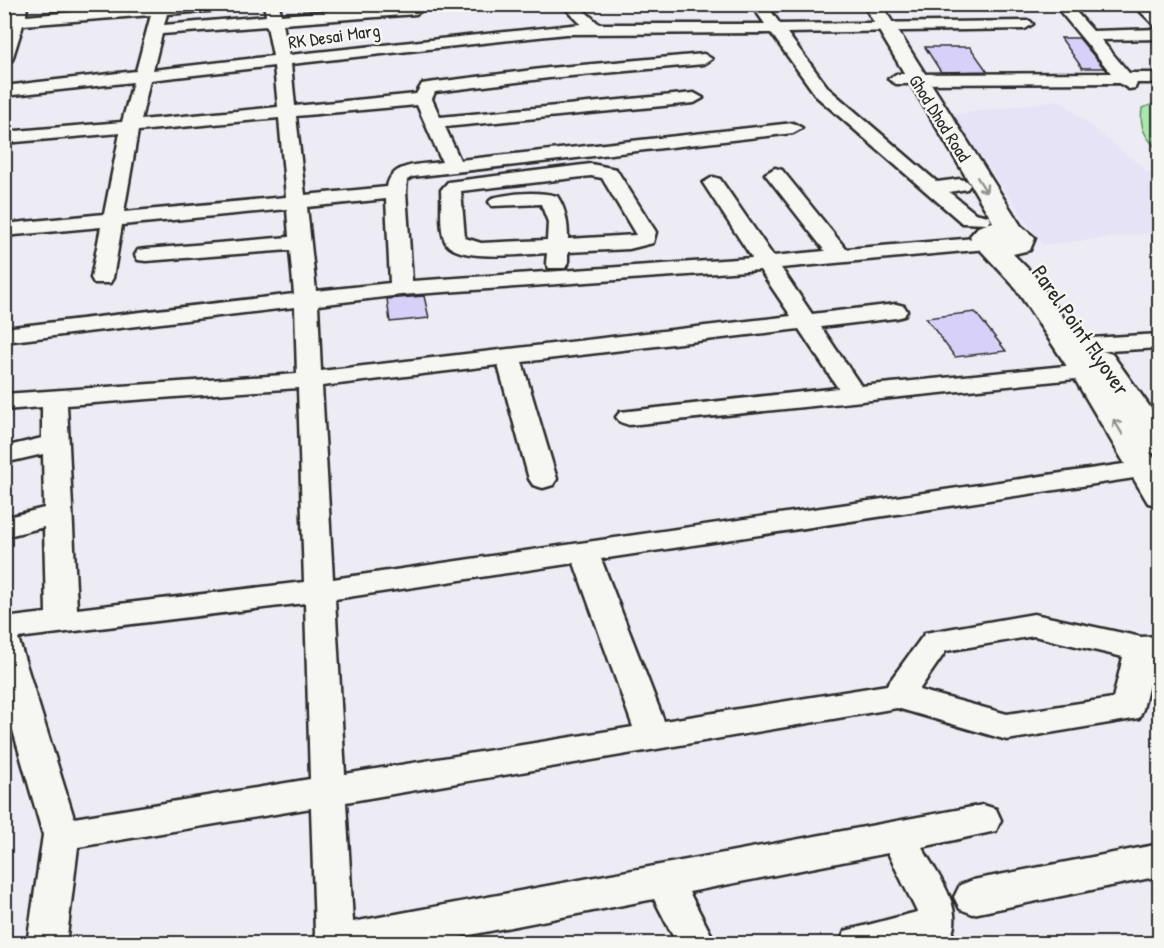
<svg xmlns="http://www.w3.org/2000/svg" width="1164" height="948" font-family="'Patrick Hand',sans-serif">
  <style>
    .built { fill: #e6e3f6 }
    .green { fill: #aae7ae; stroke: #6a896c; stroke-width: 1.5 }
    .building { fill: #d7d1fa; stroke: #2b2b2b; stroke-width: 1.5 }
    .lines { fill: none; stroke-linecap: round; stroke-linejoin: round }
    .minor-casing { stroke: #2b2b2b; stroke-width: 5 }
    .major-casing { stroke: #2b2b2b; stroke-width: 5 }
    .minor { fill: #f6f6f2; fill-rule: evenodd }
    .major { fill: #f6f6f2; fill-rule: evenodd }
    .oneway { stroke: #90908e }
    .labels { text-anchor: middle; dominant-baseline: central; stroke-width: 5; stroke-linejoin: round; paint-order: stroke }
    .far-street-label { font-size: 18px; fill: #2b2b2b; stroke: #f6f6f2 }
    .street-label { font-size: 22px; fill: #2b2b2b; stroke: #f6f6f2 }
  </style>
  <rect width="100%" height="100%" fill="#edebf4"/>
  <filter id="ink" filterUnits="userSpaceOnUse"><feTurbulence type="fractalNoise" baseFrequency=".0167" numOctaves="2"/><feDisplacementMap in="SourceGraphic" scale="12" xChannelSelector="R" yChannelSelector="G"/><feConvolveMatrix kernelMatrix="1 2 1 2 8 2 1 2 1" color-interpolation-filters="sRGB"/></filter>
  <g filter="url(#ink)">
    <path class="built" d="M1059 100 1159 181V232L1043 245 952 115Z"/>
    <path class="green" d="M1159 102H1160L1159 151C1145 137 1139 128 1142 108Z"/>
    <path class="building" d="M1061 38H1079L1104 68H1082Z
      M925 47H970L987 71 941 72Z
      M424 296 429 318 390 322 387 299Z
      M975 312 1006 351 955 357 926 318Z"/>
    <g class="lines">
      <defs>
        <path id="minor" d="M15 4H27L26 16 170 4H241L234 9 167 14 164 25 266 16 264 4H279L281 15 415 4 424 9 416 14 283 24 289 55 581 24 561 4H577L599 24H765L751 4H766L780 24 1030 21 1033 24 1025 29 787 33 829 89 937 182 960 179 967 181 970 185 967 189 949 192 975 213 988 216 991 220 988 224 962 223 817 97 771 33 566 34 291 64 295 106 416 94 422 84 428 83 549 68 704 54 712 59 704 64 549 78 435 92 432 99 440 117 694 93 703 98 694 103 445 127 460 160 793 123 802 128 793 133 412 177 407 180 406 192 412 281 752 258 703 183 713 177 720 179 773 256 825 251 765 174 775 168 782 170 846 249 987 237 994 239 998 243 994 247 987 249 781 268 812 314 896 304 904 306 907 311 904 316 896 318 821 327 861 386 1085 364 1094 366 1097 371 1094 376 1085 378 629 425 620 422 616 417 620 412 838 388 799 329 522 362 557 479 553 485 543 488 533 485 529 479 498 365 322 386 333 579 1144 461 1154 463 1157 469 1154 475 601 559 664 721 887 685 925 633 1034 614 1141 637 1160 636V659H1155L1143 709 1139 718 1007 740 897 708 346 802 353 922 983 805 996 809 1001 820 996 831 922 847C936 873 964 906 951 936L928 944H840L845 931 917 912 888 853 689 892 716 944H677L654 899 424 944H311L315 934 311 808 78 847 66 944H27L43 835 4 699V618L46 613 44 527 4 537V518L44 508 43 454 4 463V447L42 438V407L4 410V394L297 374 295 307 4 342V328L294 294 290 250 146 261 138 260 135 255 138 250 146 249 289 237 287 209 122 225 113 278 110 283H94L91 278 101 227 4 236V224L104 214 120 133 4 143V132L122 122 133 82 4 96V86L136 71 151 15 23 25 12 60 4 65 7 26 4 27V17H10ZM267 26 273 56 153 70 162 34ZM274 66 278 107 141 120 150 80ZM417 105 442 162C421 165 391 162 387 187L305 195 296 116ZM279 118 286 197 124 212 138 131ZM386 199 390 283 316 291 307 207ZM760 270 791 316 321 371 318 305 401 295ZM298 388 304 582 77 609 67 405ZM574 563 633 727 345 774 335 599ZM305 603 310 779 74 818 18 638ZM1034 636 1123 657 1113 698 1007 714 919 690 946 651Z
          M1054 4H1069L1093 31 1160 29V39L1101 40 1129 73H1160V83H1137L1135 88 1129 89 1119 83 896 84 888 79 896 74 1111 73Z
          M1133 4H1149L1160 14V28L1155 26Z
          M591 164 616 169 656 232 653 243 629 249 568 252V263L565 268H549L546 263 547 253C526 254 454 263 445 241 439 227 442 205 441 190L448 182ZM591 176 602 178 636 235 568 239C568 224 566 209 557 196 536 191 513 193 492 198L489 202 492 206 541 204 548 222 547 240 481 243 465 238 461 191Z
          M1160 334V348L1091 352 1083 350 1079 345 1083 340 1091 338Z
          M1160 844V876L973 914 960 909 954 897 960 885 973 880Z"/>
        <path id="major" d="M863 4H881L1021 226 1035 238 1030 250 1013 254 1034 275 1090 356 1102 351 1112 354 1160 421V455L1150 452 1160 467V506L1148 503 1070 371 1014 286 974 243 970 236 978 227 993 222Z"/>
      </defs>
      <use href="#minor" class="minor-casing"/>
      <use href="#major" class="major-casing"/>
      <use href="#minor" class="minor"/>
      <use href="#major" class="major"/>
    </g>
    <defs><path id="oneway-shaft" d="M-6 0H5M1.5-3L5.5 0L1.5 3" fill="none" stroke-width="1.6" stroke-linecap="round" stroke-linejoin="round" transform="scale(1.5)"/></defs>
    <g class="oneway">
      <use href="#oneway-shaft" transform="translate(982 185) rotate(58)"/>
      <use href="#oneway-shaft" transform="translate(1118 427) rotate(-121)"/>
    </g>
  </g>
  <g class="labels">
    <g class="far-street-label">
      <text transform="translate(334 36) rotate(-8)">RK Desai Marg</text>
      <text transform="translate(940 118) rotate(58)">Ghod Dhod Road</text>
    </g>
    <g class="street-label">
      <text transform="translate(1081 330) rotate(55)">Parel Point Flyover</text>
    </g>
  </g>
  <rect width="1164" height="948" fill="none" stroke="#f6f6f2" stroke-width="24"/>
  <rect x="12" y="12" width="1140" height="924" fill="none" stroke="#2b2b2b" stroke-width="2" filter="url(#ink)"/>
</svg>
